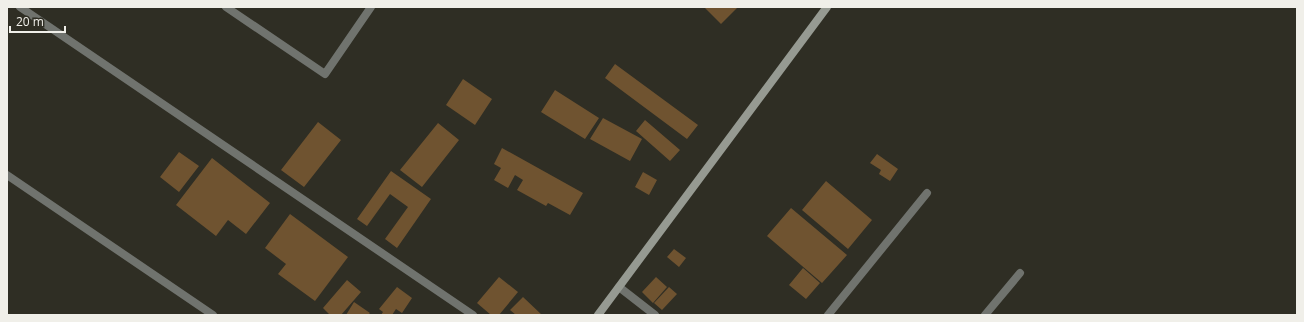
<svg xmlns="http://www.w3.org/2000/svg" width="1304" height="322" font-family="'Open Sans',sans-serif">
  <style>
    .building { fill: #6f5330 }
    .lines { fill: none; stroke-linecap: round; stroke-linejoin: round }
    .minor { stroke: #70736e; stroke-width: 8 }
    .secondary { stroke: #969a92; stroke-width: 8 }
  </style>
  <rect width="100%" height="100%" fill="#2f2e24"/>
  <path class="building" d="M704 7H738L721 24Z
    M615 64 698 125 687 139 605 78Z
    M463 79 492 99 475 125 446 105Z
    M555 90 599 118 585 139 541 112Z
    M603 118 642 139 630 161 590 139Z
    M645 120 680 150 670 161 636 131Z
    M318 122 341 140 304 187 281 170Z
    M438 123 459 140 422 187 400 170Z
    M502 148 583 193 570 215 548 203 546 206 517 190 523 180 515 175 508 188 494 180 501 168 494 164Z
    M179 152 199 166 179 192 160 177Z
    M877 154 898 169 890 181 879 174 881 170 870 163Z
    M212 158 270 203 246 234 228 220 216 236 176 205Z
    M391 171 431 199 397 248 385 239 408 207 390 194 367 226 357 219Z
    M643 172 657 180 649 195 635 187Z
    M826 181 872 220 848 249 802 210Z
    M791 208 847 255 822 283 767 236Z
    M290 214 348 257 315 301 278 274 286 264 265 248Z
    M674 249 686 258 679 267 667 257Z
    M803 268 820 283 806 299 789 285Z
    M499 277 518 292 499 315H491L477 303Z
    M656 277 667 287 653 303 642 292Z
    M347 280 361 292 341 315H330L323 308Z
    M397 287 412 298 402 313 396 309 392 315H381L383 312 379 309Z
    M669 287 677 294 662 310 654 303Z
    M523 297 542 315H516L510 310Z
    M354 302 370 313 368 315H346Z"/>
  <g class="lines">
    <path class="minor" d="M20 7 473 315
      M226 7 325 74 371 7
      M7 175 213 315
      M619 287 655 315
      M828 315 927 193
      M985 315 1020 273"/>
    <path class="secondary" d="M598 315 827 7"/>
  </g>
  <rect width="1304" height="322" fill="none" stroke="#f0efe9" stroke-width="16"/>
  <path d="M10 26v6h55v-6" fill="none" stroke="#f0efe9" stroke-width="2"/>
  <text x="16" y="26" font-size="12" fill="#f0efe9" stroke="#2f2e24" stroke-width="3" paint-order="stroke">20 m</text>
</svg>
